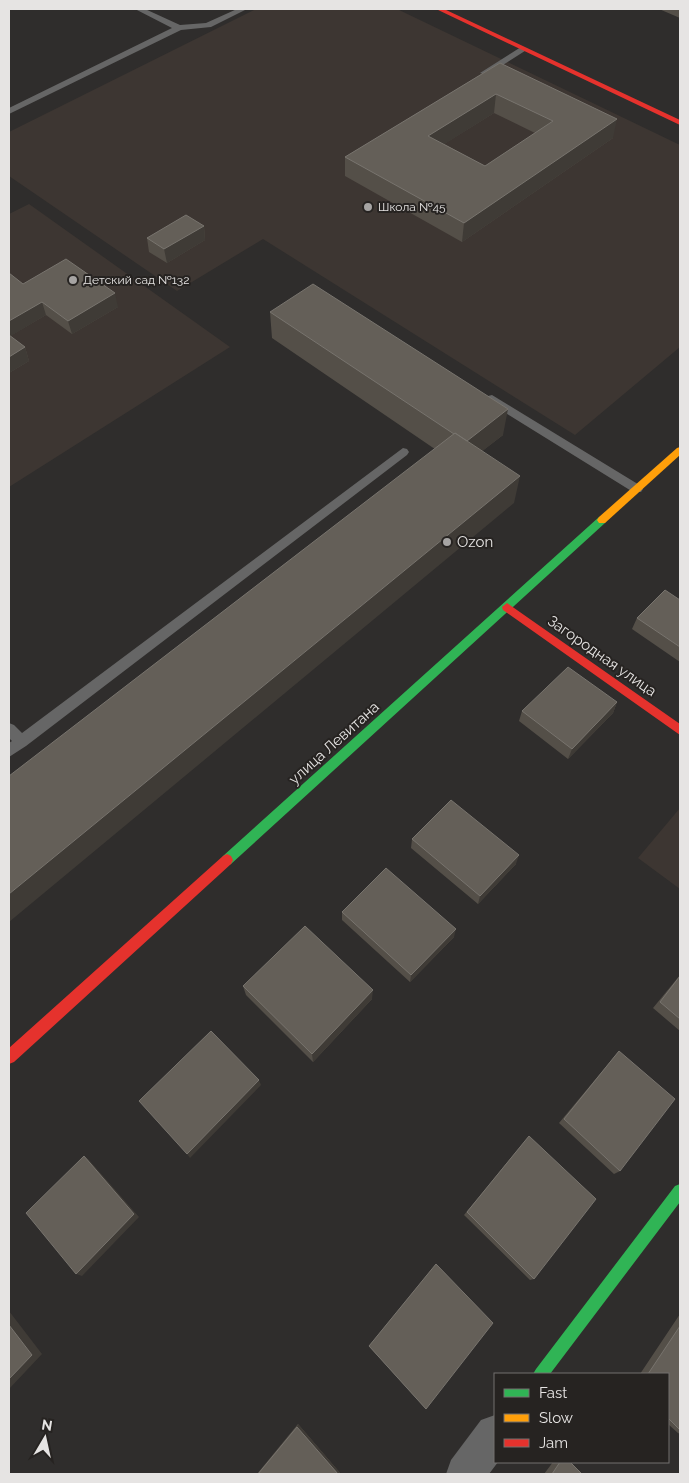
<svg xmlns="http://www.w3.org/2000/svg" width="689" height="1483" font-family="Raleway,sans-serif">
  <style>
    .built { fill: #3d3632 }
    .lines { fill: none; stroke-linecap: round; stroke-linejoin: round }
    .lane { fill: #666; fill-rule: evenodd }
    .street { fill: #666; fill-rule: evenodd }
    .fast { fill: #30b455; fill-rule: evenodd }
    .slow { fill: #ff9f0a; fill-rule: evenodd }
    .jam { fill: #e5322d; fill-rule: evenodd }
    .wall { fill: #544f48; fill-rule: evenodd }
    .shaded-wall { fill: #3f3b36 }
    .building { fill: #645f58; stroke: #78746e; fill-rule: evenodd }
    .poi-dot { fill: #a6a4a3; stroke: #262321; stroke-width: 2 }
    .labels { text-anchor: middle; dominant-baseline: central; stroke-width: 4; stroke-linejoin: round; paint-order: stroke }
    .far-poi-label { font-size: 12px; fill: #e6e4e3; stroke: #262321; text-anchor: start }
    .poi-label { font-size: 15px; fill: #e6e4e3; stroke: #262321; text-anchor: start }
    .street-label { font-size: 15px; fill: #e6e4e3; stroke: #262321 }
  </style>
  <rect width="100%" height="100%" fill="#2f2d2c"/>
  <path class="built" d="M256 9H397L680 145V347L575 435 263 239 177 291 9 176V132Z
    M29 204 230 347 9 487V214Z
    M680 808V889L638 858Z"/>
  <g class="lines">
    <path class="lane" d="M135 9H145L180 25 206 23 237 9H247L211 27 181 30 9 114V108L172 28Z
      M521 47 528 49 487 75 480 73Z
      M492 395 641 486 643 489 641 492H633L488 402 486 399 488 396Z
      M403 448 407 449 409 452 407 455 26 746 9 757V743L12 741 9 738V723L14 725 22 733Z"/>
    <path class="street" d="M495 1415V1462H498L489 1474H446L451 1460 481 1420Z"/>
    <path class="fast" d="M602 516 607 520 605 523 231 864 227 866 223 864 221 860 223 856 599 517Z
      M680 1184V1202L550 1374H533L536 1369 675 1186Z"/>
    <path class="slow" d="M680 447V455L605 523H599L597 520 599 517 677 448Z"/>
    <path class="jam" d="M436 9H444L680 120V125Z
      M507 603 680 724V735L503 610 502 607Z
      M227 854 231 856 233 860 231 864 14 1062 9 1064V1048L223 856Z"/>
  </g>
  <path class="wall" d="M659 9H680V18Z
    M500 63 613 138 462 242 345 176V157ZM494 113 535 133 485 166 444 144Z
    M204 226 205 240 167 263 149 252 147 238Z
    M9 273 23 284 118 307 72 334 46 315 10 336 25 347 29 361 9 373Z
    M270 312 503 435 482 451 514 503 272 338Z
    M680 600V662L632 629 637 618Z
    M617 702 613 713 568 759 519 721 522 711Z
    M412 839 516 864 478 904 411 848Z
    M342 912 454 937 410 982 342 920Z
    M680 975V1031L653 1008Z
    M243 986 372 999 313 1062 246 995Z
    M619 1051 620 1171 614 1174 559 1123Z
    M529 1136 534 1279 530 1280 464 1215Z
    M436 1264 426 1409 369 1346Z
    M680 1314V1434L678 1433 668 1424V1374H640Z
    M298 1424 341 1474H257Z
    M553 1462H570L582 1474H544Z"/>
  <path class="shaded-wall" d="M496 94 494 113 427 155 428 136Z
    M617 119 613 138 462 242 464 223Z
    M204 226 205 240 167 263 164 249Z
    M115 293 118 307 72 334 68 321Z
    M42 302 46 315 9 337V321Z
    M25 347 29 361 9 373V357Z
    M508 409 503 435 462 467 465 442Z
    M520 476 514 503 9 922V894Z
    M617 702 613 713 568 759 572 749Z
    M519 855 516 864 478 904 480 896Z
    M456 929 454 937 410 982 411 975Z
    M373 990 372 999 313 1062 312 1054Z
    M259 1080 261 1085 190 1158 187 1154Z
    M84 1156 89 1160 139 1217 82 1276 76 1274Z
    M9 1311 42 1354 9 1389Z
    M298 1424 341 1474H338L297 1427Z"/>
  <path class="building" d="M500 63 617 119 464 223 345 157ZM496 94 553 121 485 166 428 136Z
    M186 215 204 226 164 249 147 238Z
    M66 259 115 293 68 321 42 302 9 321V273L23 284Z
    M313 284 508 409 467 441 455 433 454 434 270 312Z
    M9 335 25 347 9 357Z
    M455 433 520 476 9 894V776Z
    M665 590 680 600V647L637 618Z
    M568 667 617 702 572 749 522 711Z
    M451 800 519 855 480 896 412 839Z
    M386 868 456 929 411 975 342 912Z
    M305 926 373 990 312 1054 243 986Z
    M680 976V1019L660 1002Z
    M211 1031 259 1080 187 1154 139 1101Z
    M619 1051 675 1099 620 1171 564 1119Z
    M529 1136 596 1199 534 1279 467 1212Z
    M84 1156 134 1214 76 1274 26 1213Z
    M436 1264 493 1323 426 1409 369 1346Z
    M9 1325 32 1355 9 1379Z
    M680 1326V1430L668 1418V1374H648Z
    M297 1427 338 1474H258Z
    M560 1462H570L582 1474H552Z"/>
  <g class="poi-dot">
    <circle cx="368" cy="207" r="5"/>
    <circle cx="73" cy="280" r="5"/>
    <circle cx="447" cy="542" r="5"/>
  </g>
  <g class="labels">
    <g class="far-poi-label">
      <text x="378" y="207">Школа №45</text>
      <text x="83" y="280">Детский сад №132</text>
    </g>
    <g class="poi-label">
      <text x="457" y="542">Ozon</text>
    </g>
    <g class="street-label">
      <text transform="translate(602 656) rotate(35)">Загородная улица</text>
      <text transform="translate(334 743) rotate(-42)">улица Левитана</text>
    </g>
  </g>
  <rect width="689" height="1483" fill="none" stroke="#e6e4e3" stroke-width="20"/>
  <rect x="494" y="1373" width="175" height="90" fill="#262321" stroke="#73706f"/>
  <rect x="504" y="1389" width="25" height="8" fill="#30b455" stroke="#73706f"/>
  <text x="539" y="1398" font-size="15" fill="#e6e4e3">Fast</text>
  <rect x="504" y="1414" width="25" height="8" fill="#ff9f0a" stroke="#73706f"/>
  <text x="539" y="1423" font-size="15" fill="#e6e4e3">Slow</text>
  <rect x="504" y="1439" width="25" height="8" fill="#e5322d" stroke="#73706f"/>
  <text x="539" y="1448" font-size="15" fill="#e6e4e3">Jam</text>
  <g transform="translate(45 1438) rotate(9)" stroke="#262321" stroke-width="4" paint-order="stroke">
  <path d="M0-4L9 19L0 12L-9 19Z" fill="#e6e4e3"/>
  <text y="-8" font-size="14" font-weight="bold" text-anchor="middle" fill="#e6e4e3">N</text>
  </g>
</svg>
